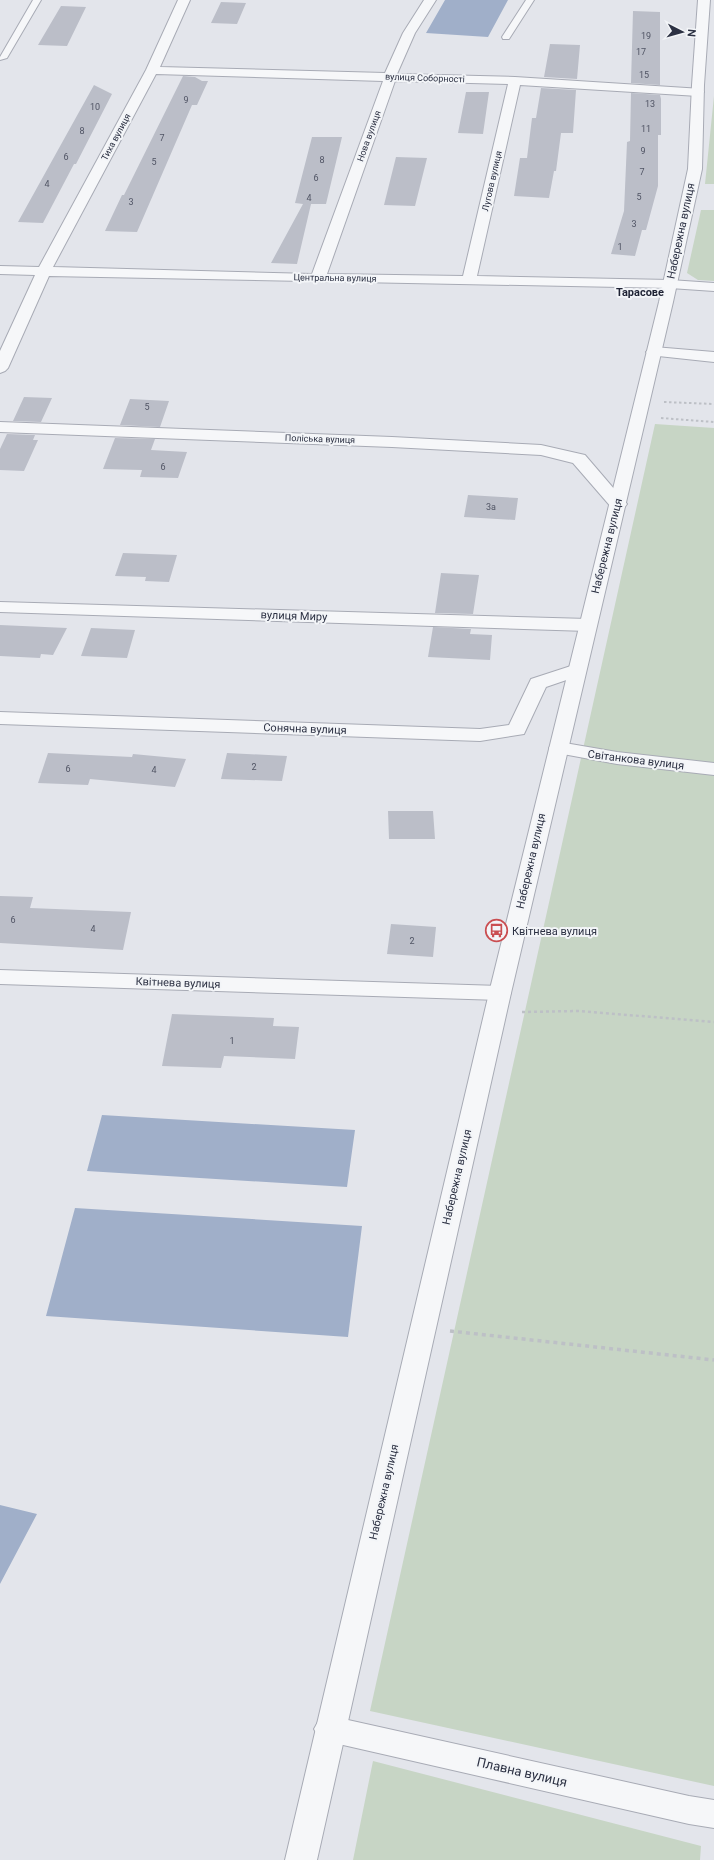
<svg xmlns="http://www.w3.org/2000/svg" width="714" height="1860" font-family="Roboto,sans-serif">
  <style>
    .green { fill: #c7d5c5 }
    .water { fill: #a0afc9 }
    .building { fill: #bbbec8 }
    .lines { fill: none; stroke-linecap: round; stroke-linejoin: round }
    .service-casing { stroke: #a8abb5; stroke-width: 2 }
    .minor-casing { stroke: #a8abb5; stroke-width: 2 }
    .tertiary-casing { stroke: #a8abb5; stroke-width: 2 }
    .path-far2 { stroke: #bdc0c6; stroke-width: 2; stroke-dasharray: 2.5 2.5; stroke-linecap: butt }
    .path-far1 { stroke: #bdc0c6; stroke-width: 2.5; stroke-dasharray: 3 3; stroke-linecap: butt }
    .path { stroke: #bdc0c6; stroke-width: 3.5; stroke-dasharray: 4 4; stroke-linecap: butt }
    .service { fill: #f6f7f9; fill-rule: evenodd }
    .minor { fill: #f6f7f9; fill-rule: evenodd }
    .tertiary { fill: #f6f7f9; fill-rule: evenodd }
    .labels { text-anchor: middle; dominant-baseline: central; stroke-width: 4; stroke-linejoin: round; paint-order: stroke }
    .number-label { font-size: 9px; fill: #505464 }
    .far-street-label { font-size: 9px; fill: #2c3143; stroke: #f3f5f8 }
    .street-label { font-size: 11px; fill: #2c3143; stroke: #f3f5f8 }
    .far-quarter-label { font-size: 11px; font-weight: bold; fill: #1e2234; stroke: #f3f5f8 }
    .poi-label { font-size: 11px; fill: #2c3143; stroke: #f3f5f8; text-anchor: start }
    .near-street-label { font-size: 13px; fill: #2c3143; stroke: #f3f5f8 }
  </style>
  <rect width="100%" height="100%" fill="#e3e5eb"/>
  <path class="green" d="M714 96V184H705Z
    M701 210H714V281L698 280 687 273Z
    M655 424 714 428V1786L370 1711Z
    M373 1761 701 1846 700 1860H353Z"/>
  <path class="water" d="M445 0H508L488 37 426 33Z
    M102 1115 355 1130 347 1187 87 1171Z
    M75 1208 362 1226 348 1337 46 1316Z
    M0 1505 37 1514 0 1584Z"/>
  <path class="building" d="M221 2 246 3 237 24 211 23Z
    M61 6 86 7 67 46 38 45Z
    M633 11 660 12V85L631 83Z
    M550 44 580 45 577 79 544 77Z
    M183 76 195 77 202 81H208L197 105H192L137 232 105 231 122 195H124Z
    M94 85 112 94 76 164H74L43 223 18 222Z
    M541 88 576 90 573 133H561L556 171H554L549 198 514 196 520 158H527L532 118H536Z
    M466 92H489L483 134 458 133Z
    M631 93 660 95 661 99V135H658V186L646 230H642L635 256 611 254 624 211 627 142 630 141Z
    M312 137H342L326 204H311L297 264 271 263 303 204 295 203Z
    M396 157 427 158 415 206 384 205Z
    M24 397 52 398 41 422 13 421Z
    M130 399 169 401 160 427 120 425Z
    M7 434 35 435 33 440H38L24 471 0 470V449Z
    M115 438 155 439 151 450 187 452 178 478 140 477 142 470 103 469Z
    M468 495 518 498 515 520 464 517Z
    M123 553 177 555 169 582 145 581 146 577 115 576Z
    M441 573 479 575 473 614 435 613Z
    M0 625 67 628 53 655 41 654 40 658 0 656Z
    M433 627 471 629 470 634 492 635 490 660 428 657Z
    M91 628 135 630 127 658 81 656Z
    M48 753 132 757 133 754 186 759 175 787 90 779 88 785 38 783Z
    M227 753 287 756 282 781 221 779Z
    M388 811H433L435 839H389Z
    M0 896 33 897 30 908 131 912 123 950 0 943Z
    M391 924 436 927 433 957 387 954Z
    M172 1014 274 1018 273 1026 299 1027 295 1059 224 1056 221 1068 162 1066Z"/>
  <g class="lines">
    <defs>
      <path id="service" d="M33 0H41L7 58 0 60V57Z
        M526 0H534L509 39H503L502 37Z"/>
      <path id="minor" d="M178 0H190L160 67 385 73 403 33 424 0H436L415 33 397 74 515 77 702 89 704 92 698 96 520 85 477 276 670 280 714 283V291L670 288 49 276 8 368 5 371 0 373V351L35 275 0 274V266L39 267 146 70ZM156 74 383 81 312 274 53 267ZM395 81 508 84 463 276 327 274Z
        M654 347 714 352V362L649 355 646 352 649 349Z
        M0 422 392 437 541 445 585 455 627 504 624 508 618 509 612 508 573 463 541 455 392 447 0 432Z
        M0 602 588 619 595 621 597 625 595 629 588 631 0 612Z
        M577 664 584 666 586 670 584 674 546 687 524 734 480 741 0 724V712L480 729 509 725 531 679Z
        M559 742 617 752 714 763V775L617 764 552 752 549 748 552 744Z
        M0 970 500 986 508 988 511 993 508 998 500 1000 0 984Z
        M330 1716 689 1796 714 1800V1828L689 1824 330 1742 319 1738 314 1729 319 1720Z"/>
      <path id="tertiary" d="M698 0H710L704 85 702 169 673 302 511 993 317 1860H285L489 993 659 302 688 169 692 85Z"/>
    </defs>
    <use href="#service" class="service-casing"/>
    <use href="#minor" class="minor-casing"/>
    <use href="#tertiary" class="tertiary-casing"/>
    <path class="path-far2" d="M664 402 714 404
      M661 418 714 422"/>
    <path class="path-far1" d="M522 1012 579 1011 714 1022"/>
    <path class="path" d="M450 1331 714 1360"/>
    <use href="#service" class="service"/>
    <use href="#minor" class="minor"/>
    <use href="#tertiary" class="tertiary"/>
  </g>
  <defs>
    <symbol id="bus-ring" viewBox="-11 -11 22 22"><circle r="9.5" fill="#f3f5f8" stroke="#ca4e51" stroke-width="1.5"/><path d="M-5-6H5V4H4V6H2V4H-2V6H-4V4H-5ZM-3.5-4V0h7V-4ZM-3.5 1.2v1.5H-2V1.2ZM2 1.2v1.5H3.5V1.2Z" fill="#ca4e51"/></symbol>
  </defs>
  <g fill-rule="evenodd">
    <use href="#bus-ring" x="484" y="918" width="25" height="25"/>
  </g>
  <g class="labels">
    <g class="number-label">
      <text x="646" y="36">19</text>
      <text x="641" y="52">17</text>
      <text x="644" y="75">15</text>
      <text x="186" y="100">9</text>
      <text x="650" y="104">13</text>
      <text x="95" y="107">10</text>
      <text x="646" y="129">11</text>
      <text x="82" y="131">8</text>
      <text x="162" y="138">7</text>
      <text x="643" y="151">9</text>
      <text x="66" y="157">6</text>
      <text x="322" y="160">8</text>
      <text x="154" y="162">5</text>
      <text x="642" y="172">7</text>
      <text x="316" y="178">6</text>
      <text x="47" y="184">4</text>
      <text x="639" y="197">5</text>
      <text x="309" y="198">4</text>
      <text x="131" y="202">3</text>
      <text x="634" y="224">3</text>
      <text x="620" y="247">1</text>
      <text x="147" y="407">5</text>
      <text x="163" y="467">6</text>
      <text x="491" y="507">3а</text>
      <text x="254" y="767">2</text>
      <text x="68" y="769">6</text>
      <text x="154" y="770">4</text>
      <text x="13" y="920">6</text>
      <text x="93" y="929">4</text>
      <text x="412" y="941">2</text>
      <text x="232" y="1041">1</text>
    </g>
    <g class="far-street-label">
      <text transform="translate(425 78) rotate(2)">вулиця Соборності</text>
      <text transform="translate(369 136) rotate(-70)">Нова вулиця</text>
      <text transform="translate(116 137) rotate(-62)">Тиха вулиця</text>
      <text transform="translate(492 181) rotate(-77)">Лугова вулиця</text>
      <text transform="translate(335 278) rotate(1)">Центральна вулиця</text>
      <text transform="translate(320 439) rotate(2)">Поліська вулиця</text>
    </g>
    <g class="street-label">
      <text transform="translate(681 231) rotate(-78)">Набережна вулиця</text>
      <text transform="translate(607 546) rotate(-76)">Набережна вулиця</text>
      <text transform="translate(294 616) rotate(2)">вулиця Миру</text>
      <text transform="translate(305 729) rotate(2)">Сонячна вулиця</text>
      <text transform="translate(636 760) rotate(7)">Світанкова вулиця</text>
      <text transform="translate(531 861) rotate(-77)">Набережна вулиця</text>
      <text transform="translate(178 983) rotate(2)">Квітнева вулиця</text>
      <text transform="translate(457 1177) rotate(-77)">Набережна вулиця</text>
      <text transform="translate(384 1492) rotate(-77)">Набережна вулиця</text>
    </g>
    <g class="far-quarter-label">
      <text x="640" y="292">Тарасове</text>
    </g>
    <g class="poi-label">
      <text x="512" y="931">Квітнева вулиця</text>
    </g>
    <g class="near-street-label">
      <text transform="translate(522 1772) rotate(13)">Плавна вулиця</text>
    </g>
  </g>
  <g transform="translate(682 32) rotate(96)" stroke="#f3f5f8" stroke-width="3" paint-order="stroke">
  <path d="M0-3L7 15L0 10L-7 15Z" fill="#2c3143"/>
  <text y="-6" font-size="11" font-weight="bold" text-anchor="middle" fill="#2c3143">N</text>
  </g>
</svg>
